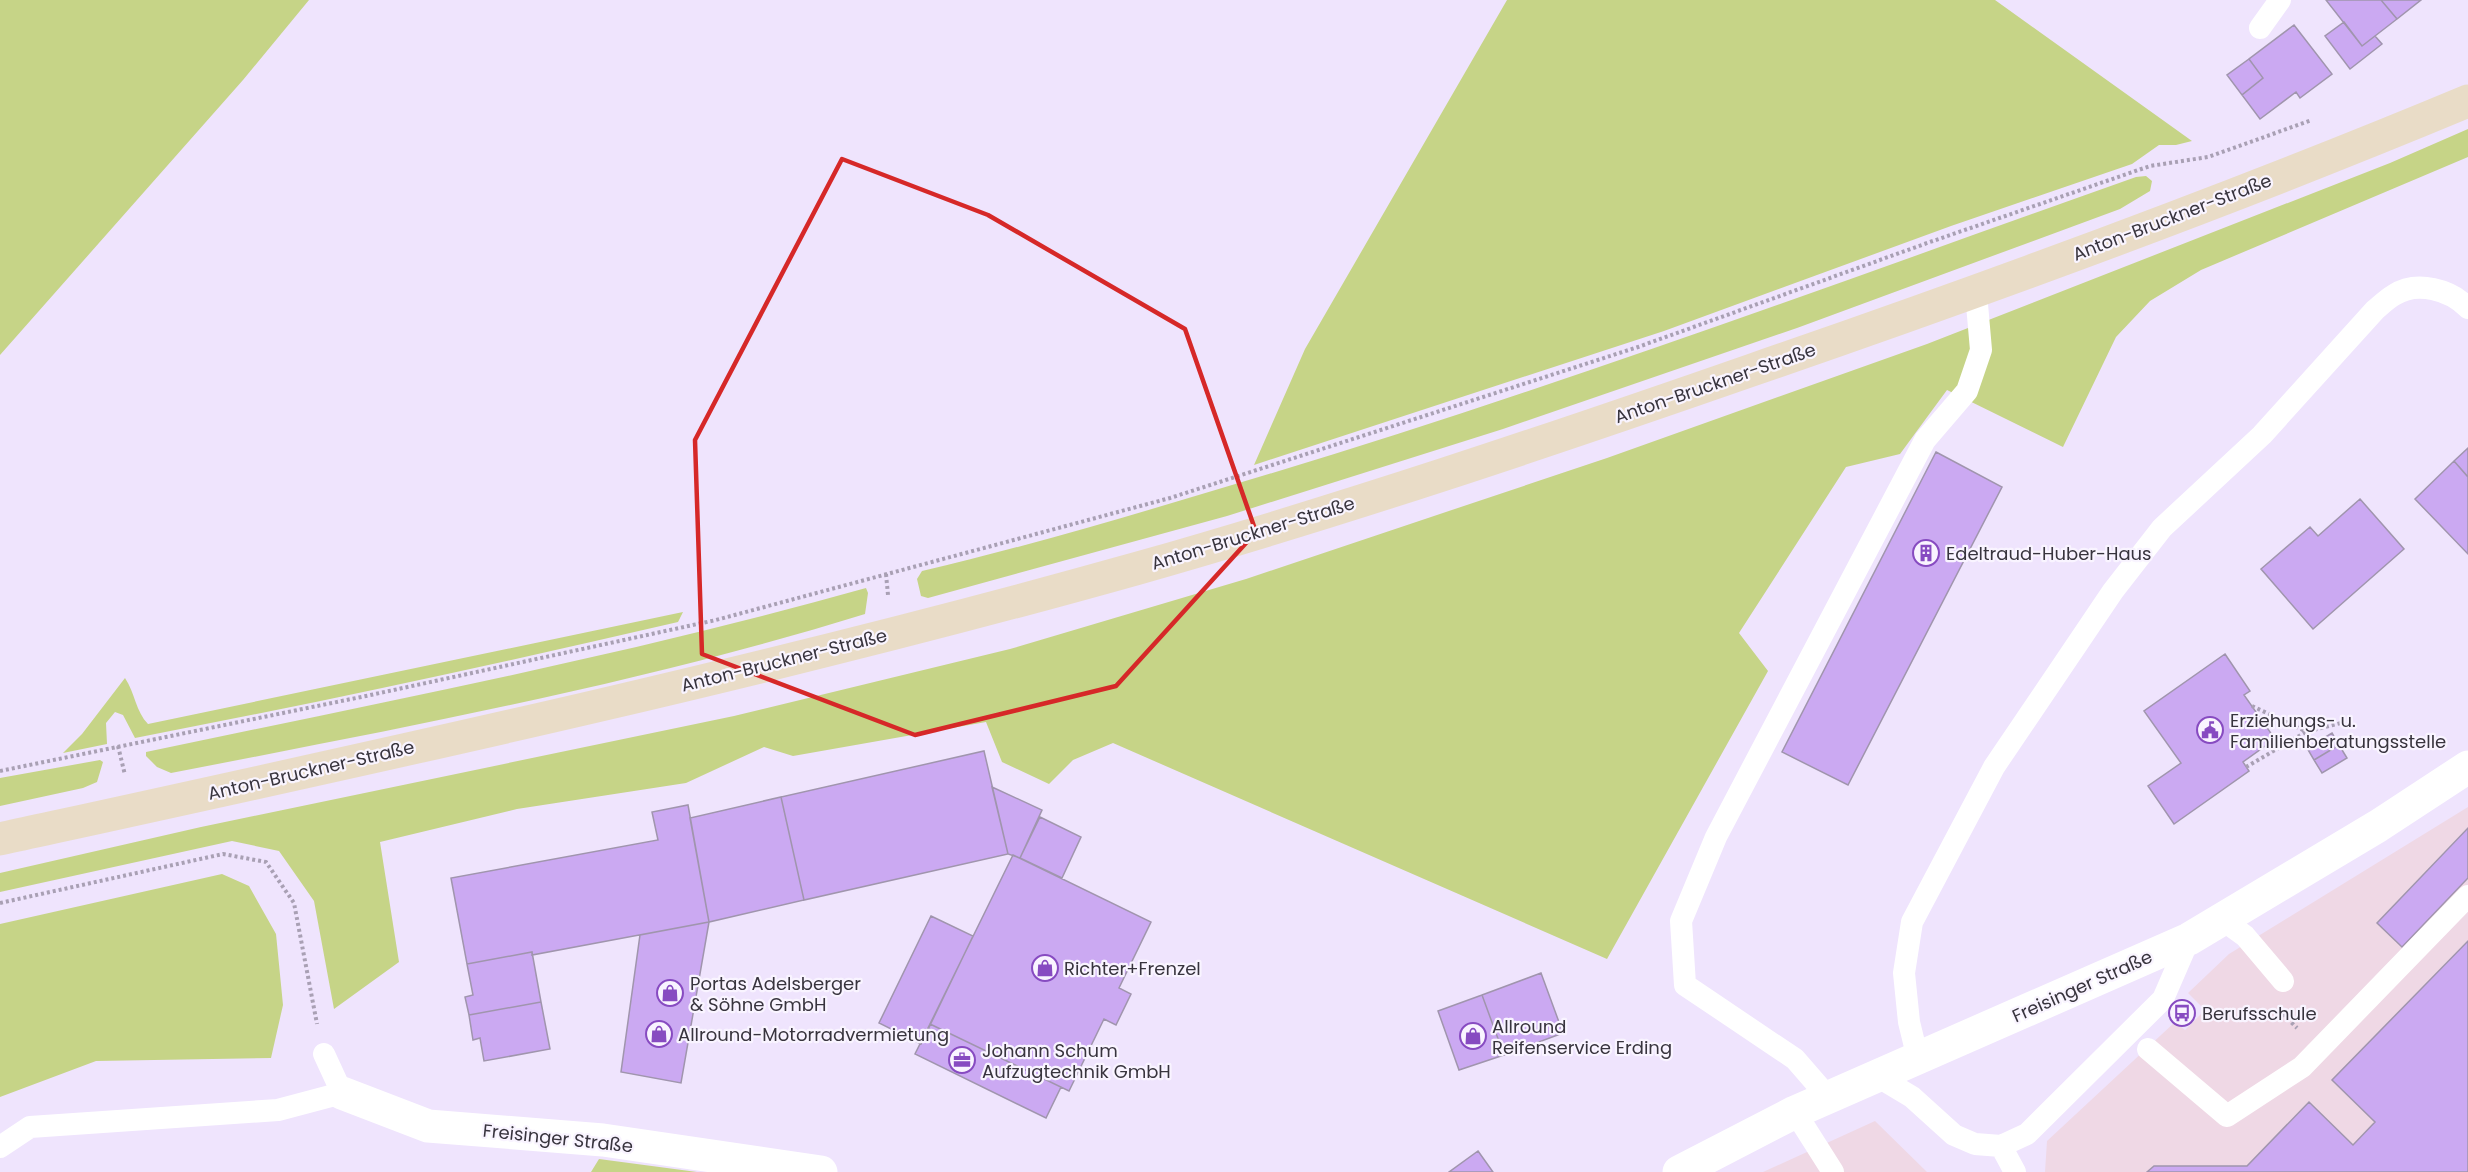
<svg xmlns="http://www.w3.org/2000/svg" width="2468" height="1172" font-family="Poppins,sans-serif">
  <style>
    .education { fill: #efd8e5 }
    .green { fill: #c6d487 }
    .building { fill: #cba9f2; stroke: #a095ad; stroke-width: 1.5 }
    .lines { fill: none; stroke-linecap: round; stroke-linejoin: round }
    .path { stroke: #a9a0b4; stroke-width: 4; stroke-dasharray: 3 3; stroke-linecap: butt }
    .service { stroke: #fff; stroke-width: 22 }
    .minor { stroke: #fff; stroke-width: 33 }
    .secondary { stroke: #e9dcc7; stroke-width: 33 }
    .marked { fill: none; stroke: #d62828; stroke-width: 4.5; stroke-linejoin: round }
    .labels { text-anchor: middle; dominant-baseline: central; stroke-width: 4.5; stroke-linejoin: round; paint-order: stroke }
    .street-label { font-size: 18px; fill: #38343e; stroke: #f9f4ff }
    .poi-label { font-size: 18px; fill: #38343e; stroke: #f9f4ff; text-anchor: start }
  </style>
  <rect width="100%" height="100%" fill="#efe4fd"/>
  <path class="education" d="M2468 807V1172H2045L2047 1141 2175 1022 2185 1030 2205 1010 2188 993 2229 954Z
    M1875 1121 1927 1172H1763Z"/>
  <path class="green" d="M0 0H309L243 80 0 355Z
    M1507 0H1995L2192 141 2176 145H2159L2132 164 1951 226 1664 331 1254 465 1305 349Z
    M2468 129V157L2201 270 2150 301 2116 337 2063 447 1947 390 1900 454 1846 467 1739 633 1768 671 1607 959 1113 743 1073 760 1049 784 1002 762 986 722 793 756 764 747 686 783 517 809 380 842 399 962 334 1009 314 901 279 851 232 841 0 892V873L201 827 734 716 1010 649 1246 579 1607 458 1927 344 2390 163Z
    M2146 176 2152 181 2150 191 2120 209 1797 328 1503 429 1227 516 928 598 921 596 917 579 922 571C1020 548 1116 520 1212 491 1525 399 1829 286 2136 177Z
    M866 588 868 593 865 614C639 684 403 728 171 773L157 767 146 756V752C387 701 629 655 866 588Z
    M683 612 678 622C498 664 317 703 135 738L123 715 115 712 106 723 107 744 63 753 82 734 125 678C135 693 136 712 148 724Z
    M100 760 103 762 97 782 83 788 0 806V778Z
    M222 874 249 886 276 934 283 1005 271 1058 96 1061 0 1097V924Z
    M599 1159 697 1172H591Z"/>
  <path class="building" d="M2326 0H2381L2397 19 2362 46Z
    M2381 0H2421L2397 19Z
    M2344 22 2362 46 2375 36 2382 44 2350 69 2325 36Z
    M2294 25 2332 74 2300 98 2296 92 2260 119 2242 95 2263 78 2249 59Z
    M2249 59 2263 78 2242 95 2227 75Z
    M2468 448V477L2454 461Z
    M1936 452 2002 487 1848 785 1782 752Z
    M2454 461 2468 477V554L2415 499Z
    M2360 499 2404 549 2313 629 2261 569 2310 527 2318 536Z
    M2225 654 2250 691 2244 695 2275 739 2243 762 2249 771 2174 824 2148 786 2181 763 2144 711Z
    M2332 733 2339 745 2314 760 2307 748Z
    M2339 745 2347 758 2322 773 2314 760Z
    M984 751 1008 854 804 900 781 797Z
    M992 787 1042 810 1020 858 1008 854Z
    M781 797 804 900 709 922 690 818Z
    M688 805 709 922 532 955V952L467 964 451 878 658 840 652 812Z
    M1040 817 1081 837 1062 878 1020 858Z
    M2468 828V878L2402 947 2377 923Z
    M1013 855 1151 922 1119 988 1131 994 1116 1025 1104 1019 1069 1091 930 1024Z
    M931 916 973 936 921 1044 879 1023Z
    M709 922 681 1083 621 1072 640 935Z
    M2468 941V1172H2147L2154 1166H2247L2309 1102 2353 1145 2375 1122 2332 1080Z
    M532 952 541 1002 469 1015 465 997 473 995 467 964Z
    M1541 973 1563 1033 1504 1055 1482 995Z
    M1482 995 1504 1055 1459 1070 1438 1011Z
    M541 1002 550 1049 484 1061 480 1038 473 1040 469 1015Z
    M930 1024 1061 1087 1046 1118 915 1054Z
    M1478 1151 1493 1172H1449Z"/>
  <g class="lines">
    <path class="path" d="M886 574 888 595
      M2252 706 2305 731
      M118 746 125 775
      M2246 767 2306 732 2345 722
      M0 771 366 696 716 620 1170 498 1638 347 1930 242 2150 166 2208 157 2312 120
      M0 903 223 854 266 862 294 903 317 1024
      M2283 1014 2297 1028"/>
    <path class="service" d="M2260 28 2280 0
      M2223 920 2245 936 2283 981
      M2148 1049 2227 1116 2302 1067 2468 896
      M1918 1059 1909 1022 1904 973 1912 922 1994 767 2113 591 2162 528 2262 435 2375 310C2381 305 2387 299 2394 295 2417 280 2451 290 2468 308
      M1877 1076 1912 1097 1954 1135 1975 1144 2001 1146 2027 1134 2163 999 2189 939
      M1828 1097 1795 1059 1685 985 1681 921 1716 837 1925 440 1967 391 1981 350 1976 293
      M1795 1112 1833 1172
      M2001 1146 2015 1172
      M0 1147 30 1127 278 1110 342 1093 324 1054"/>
    <path class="minor" d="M342 1093 428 1126 603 1140 821 1172
      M1679 1172 1795 1112 2189 939 2378 826 2468 767"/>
    <path class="secondary" d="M0 839C380 756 761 674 1135 569 1343 510 1548 441 1752 370 1993 287 2233 199 2468 101"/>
  </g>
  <path class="marked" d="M842 159 988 215 1185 329 1256 532 1116 686 915 735 702 654 695 440Z"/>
  <defs>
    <symbol id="building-ring" viewBox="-11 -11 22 22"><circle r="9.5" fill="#f9f4ff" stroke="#874bc1" stroke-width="1.5"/><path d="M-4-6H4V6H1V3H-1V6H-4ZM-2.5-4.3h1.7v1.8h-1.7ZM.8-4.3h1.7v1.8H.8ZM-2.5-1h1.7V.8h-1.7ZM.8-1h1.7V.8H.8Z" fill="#874bc1"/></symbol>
    <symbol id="civic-ring" viewBox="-11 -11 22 22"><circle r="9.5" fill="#f9f4ff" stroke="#874bc1" stroke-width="1.5"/><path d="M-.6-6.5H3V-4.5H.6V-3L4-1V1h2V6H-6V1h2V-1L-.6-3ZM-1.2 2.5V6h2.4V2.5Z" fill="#874bc1"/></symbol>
    <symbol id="shop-ring" viewBox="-11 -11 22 22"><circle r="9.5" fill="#f9f4ff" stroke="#874bc1" stroke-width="1.5"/><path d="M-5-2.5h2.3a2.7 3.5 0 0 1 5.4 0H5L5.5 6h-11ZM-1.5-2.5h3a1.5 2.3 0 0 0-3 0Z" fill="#874bc1"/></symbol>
    <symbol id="bus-ring" viewBox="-11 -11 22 22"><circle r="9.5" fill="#f9f4ff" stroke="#874bc1" stroke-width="1.5"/><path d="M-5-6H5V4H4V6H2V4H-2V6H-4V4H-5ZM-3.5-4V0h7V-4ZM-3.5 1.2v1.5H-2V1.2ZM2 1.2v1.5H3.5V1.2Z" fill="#874bc1"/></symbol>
    <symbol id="office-ring" viewBox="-11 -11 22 22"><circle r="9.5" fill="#f9f4ff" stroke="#874bc1" stroke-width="1.5"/><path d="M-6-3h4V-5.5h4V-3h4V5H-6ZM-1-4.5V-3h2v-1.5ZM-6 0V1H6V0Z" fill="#874bc1"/></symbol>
  </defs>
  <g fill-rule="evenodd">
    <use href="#building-ring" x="1911" y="538" width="30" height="30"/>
    <use href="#civic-ring" x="2195" y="715" width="30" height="30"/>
    <use href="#shop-ring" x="1030" y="953" width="30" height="30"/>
    <use href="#shop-ring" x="655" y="978" width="30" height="30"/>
    <use href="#bus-ring" x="2167" y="998" width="30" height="30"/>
    <use href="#shop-ring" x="644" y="1019" width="30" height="30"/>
    <use href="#shop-ring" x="1458" y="1021" width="30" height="30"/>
    <use href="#office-ring" x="947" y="1045" width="30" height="30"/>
  </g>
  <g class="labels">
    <g class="street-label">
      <text transform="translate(2172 217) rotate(-21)">Anton-Bruckner-Straße</text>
      <text transform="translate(1715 383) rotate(-19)">Anton-Bruckner-Straße</text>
      <text transform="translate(1253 533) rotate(-17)">Anton-Bruckner-Straße</text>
      <text transform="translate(784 660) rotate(-14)">Anton-Bruckner-Straße</text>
      <text transform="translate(311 770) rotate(-13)">Anton-Bruckner-Straße</text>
      <text transform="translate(2082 986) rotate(-24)">Freisinger Straße</text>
      <text transform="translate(558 1138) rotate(6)">Freisinger Straße</text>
    </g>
    <g class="poi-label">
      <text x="1946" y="553">Edeltraud-Huber-Haus</text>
      <text x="2230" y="720">Erziehungs- u.<tspan x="2230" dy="21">Familienberatungsstelle</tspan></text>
      <text x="1064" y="968">Richter+Frenzel</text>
      <text x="690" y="983">Portas Adelsberger<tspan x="690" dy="21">&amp; Söhne GmbH</tspan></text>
      <text x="2202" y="1013">Berufsschule</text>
      <text x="1492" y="1026">Allround<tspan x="1492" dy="21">Reifenservice Erding</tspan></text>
      <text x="678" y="1034">Allround-Motorradvermietung</text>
      <text x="982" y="1050">Johann Schum<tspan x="982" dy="21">Aufzugtechnik GmbH</tspan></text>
    </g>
  </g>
</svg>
